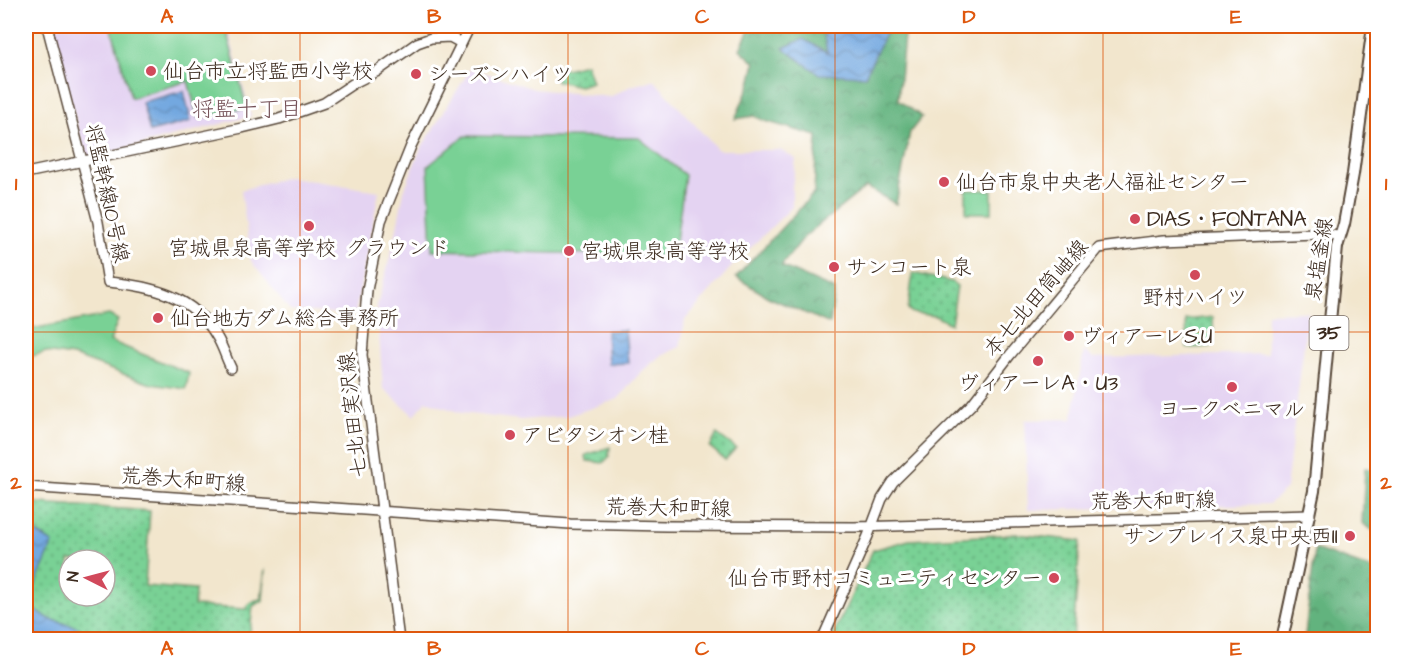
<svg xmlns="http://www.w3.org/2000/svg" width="1403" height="665" font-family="'Architects Daughter','Klee One',sans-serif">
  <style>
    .built { fill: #e4d3f2 }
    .grass { fill: #79d195; stroke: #5a7e5a; stroke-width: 1.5 }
    .forest { fill: url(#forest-crowns); stroke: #4e6e4e; stroke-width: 1.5 }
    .park { fill: url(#park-dots); stroke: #5a7e5a; stroke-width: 1.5; fill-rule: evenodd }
    .water { fill: url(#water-waves); stroke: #57697f; stroke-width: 1.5 }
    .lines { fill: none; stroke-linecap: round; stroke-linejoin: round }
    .minor-casing { stroke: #564638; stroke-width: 12 }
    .major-casing { stroke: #564638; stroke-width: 14 }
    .minor { stroke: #fff; stroke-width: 9 }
    .major { stroke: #fff; stroke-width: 10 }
    .grid { fill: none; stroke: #df570d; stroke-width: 1.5; stroke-opacity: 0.55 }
    .poi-dot { fill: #d1495b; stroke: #fff; stroke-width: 2 }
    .labels { text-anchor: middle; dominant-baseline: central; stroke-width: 6; stroke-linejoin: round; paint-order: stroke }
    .shield { fill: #fff; stroke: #766a62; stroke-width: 1.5 }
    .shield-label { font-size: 20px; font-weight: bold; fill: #3b2a1e }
    .poi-label { font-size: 21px; fill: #3b2a1e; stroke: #fff; text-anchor: start }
    .street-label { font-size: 21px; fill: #3b2a1e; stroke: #fff }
    .neighbourhood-label { font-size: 22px; fill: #755258; stroke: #fff }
    .neatline { fill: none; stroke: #df570d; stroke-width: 2 }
    .grid-label { font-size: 20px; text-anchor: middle; font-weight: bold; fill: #df570d }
  </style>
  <defs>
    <pattern id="forest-crowns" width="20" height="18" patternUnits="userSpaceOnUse" patternTransform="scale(1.5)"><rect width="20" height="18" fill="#62b37e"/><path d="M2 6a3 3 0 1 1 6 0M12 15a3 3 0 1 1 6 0" fill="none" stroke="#529267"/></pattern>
    <pattern id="park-dots" width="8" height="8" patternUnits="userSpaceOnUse" patternTransform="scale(1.5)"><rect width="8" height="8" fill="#79d195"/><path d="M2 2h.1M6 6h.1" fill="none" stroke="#64aa79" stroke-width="1.8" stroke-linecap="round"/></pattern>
    <pattern id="water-waves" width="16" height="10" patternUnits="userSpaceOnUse" patternTransform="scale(1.5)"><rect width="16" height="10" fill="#73a8e0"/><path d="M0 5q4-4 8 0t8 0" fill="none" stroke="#6089b5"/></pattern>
  </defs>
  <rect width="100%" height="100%" fill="#fff"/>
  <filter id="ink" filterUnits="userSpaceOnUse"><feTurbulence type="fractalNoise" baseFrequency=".0167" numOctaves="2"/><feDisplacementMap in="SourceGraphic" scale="12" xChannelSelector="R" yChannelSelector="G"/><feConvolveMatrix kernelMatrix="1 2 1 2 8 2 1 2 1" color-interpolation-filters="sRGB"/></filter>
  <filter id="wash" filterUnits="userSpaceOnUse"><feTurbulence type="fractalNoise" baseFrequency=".008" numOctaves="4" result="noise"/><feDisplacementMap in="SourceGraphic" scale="24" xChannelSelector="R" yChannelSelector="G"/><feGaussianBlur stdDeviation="1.35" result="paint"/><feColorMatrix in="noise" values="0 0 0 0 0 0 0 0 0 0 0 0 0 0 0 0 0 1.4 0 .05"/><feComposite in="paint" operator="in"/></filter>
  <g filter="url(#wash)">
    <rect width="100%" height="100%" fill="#f2e6cd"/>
    <path class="built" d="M51 26H227L251 116 86 159Z
      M471 68 534 89 610 97 631 86 654 80 718 150H780L796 159 792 187V207L734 264 685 320 680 347 660 356 640 373 618 399 568 416 521 420 461 413 426 401 414 416 383 388 377 306 395 238 404 191 420 150Z
      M288 177 379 191 355 314 290 311 251 261 241 190Z
      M1308 312 1286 489 1269 504 1028 510 1025 420 1072 419 1084 351 1093 358 1267 354V313Z"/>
    <path class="grass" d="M111 26H225L247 108 198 118 188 81 131 98Z
      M465 136 639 138 685 175 674 256 432 250 428 166Z
      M966 190H992V213H966Z
      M109 315 118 320 110 341 189 373 186 389 151 384 73 356 45 352 26 358V330Z"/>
    <path class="forest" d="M751 26H905L898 100 922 117 910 132 896 204 866 187 805 236 781 266 835 290 830 324 768 297 736 277 814 193 817 136 765 121 754 116 735 119 750 84 755 63 740 49Z
      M1365 468 1377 470V533L1362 523Z
      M1315 549 1377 571V639H1311L1305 635Z"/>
    <path class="park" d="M586 64 592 82 580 86 556 81V67L566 69Z
      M913 273 952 282 957 286 951 324 935 316 912 313 908 309Z
      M1213 317 1214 342 1210 347 1187 348 1186 320Z
      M717 434 736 448 725 460 710 447Z
      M610 447 609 457 603 463 587 461 586 455Z
      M26 502 150 511 145 586 195 590 194 606 246 609C248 602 254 600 261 599L265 569 263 601 253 606 250 632 252 638 264 637 272 639H26ZM69 560H105V596H69Z
      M1017 534 1080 541 1073 639H831L873 550 909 540Z"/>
    <path class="water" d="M822 26H889L865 76 819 74 783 48 803 39 827 52Z
      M184 91 191 121 150 132 142 102Z
      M625 330 628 363 608 364 606 331Z
      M26 531 35 532 53 543 31 595 34 610 50 619 80 628 78 639H26Z"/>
  </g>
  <g filter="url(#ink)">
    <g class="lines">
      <defs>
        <path id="minor" d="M47 26 98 222 108 282C152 286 194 296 217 337 223 347 226 358 231 368
          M26 173 242 128 279 119 324 103 354 83 376 72 417 43 431 38 450 37 461 43
          M26 487 570 524 666 526 854 527 1310 515
          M399 640 362 355 367 290 381 221 411 146 470 26
          M822 640 868 536 882 499 893 482 972 404 1010 355 1099 248 1164 240 1316 234 1339 236"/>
        <path id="major" d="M1282 640 1314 491 1337 247 1344 224 1353 174 1373 26"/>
      </defs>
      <use href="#minor" class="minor-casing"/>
      <use href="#major" class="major-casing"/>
      <use href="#minor" class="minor"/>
      <use href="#major" class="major"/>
    </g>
  </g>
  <path class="grid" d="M300 26V640M568 26V640M835 26V640M1103 26V640M26 332H1378"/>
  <g class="poi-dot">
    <circle cx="151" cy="71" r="6"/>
    <circle cx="416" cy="74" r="6"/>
    <circle cx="944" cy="182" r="6"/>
    <circle cx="1135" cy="219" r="6"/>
    <circle cx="309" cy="226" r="6"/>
    <circle cx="569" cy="251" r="6"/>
    <circle cx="834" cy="267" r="6"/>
    <circle cx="1195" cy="275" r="6"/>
    <circle cx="158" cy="318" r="6"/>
    <circle cx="1069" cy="336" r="6"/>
    <circle cx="1038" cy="361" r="6"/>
    <circle cx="1232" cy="387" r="6"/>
    <circle cx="510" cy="435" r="6"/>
    <circle cx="1350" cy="536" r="6"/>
    <circle cx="1054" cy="578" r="6"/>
  </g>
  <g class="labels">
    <rect class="shield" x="1309.5" y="316" width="39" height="34" rx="4.5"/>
    <g class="shield-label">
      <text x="1329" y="333">35</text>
    </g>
    <g class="poi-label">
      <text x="163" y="71">仙台市立将監西小学校</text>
      <text x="428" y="74">シーズンハイツ</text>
      <text x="956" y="182">仙台市泉中央老人福祉センター</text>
      <text x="1147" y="219">DIAS・FONTANA</text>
      <text x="309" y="248" text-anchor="middle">宮城県泉高等学校 グラウンド</text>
      <text x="581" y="251">宮城県泉高等学校</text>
      <text x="846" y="267">サンコート泉</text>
      <text x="1195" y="297" text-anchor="middle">野村ハイツ</text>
      <text x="170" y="318">仙台地方ダム総合事務所</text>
      <text x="1081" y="336">ヴィアーレS.U</text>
      <text x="1038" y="383" text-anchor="middle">ヴィアーレA・U3</text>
      <text x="1232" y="409" text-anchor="middle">ヨークベニマル</text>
      <text x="522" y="435">アビタシオン桂</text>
      <text x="1338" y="536" text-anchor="end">サンプレイス泉中央西II</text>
      <text x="1042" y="578" text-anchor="end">仙台市野村コミュニティセンター</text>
    </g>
    <g class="street-label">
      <text transform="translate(107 193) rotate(78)">将監幹線10号線</text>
      <text transform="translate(1319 259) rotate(-81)">泉塩釜線</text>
      <text transform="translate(1036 298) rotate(-49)">本七北田筒岫線</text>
      <text transform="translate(353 415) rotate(-96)">七北田実沢線</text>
      <text transform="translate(183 480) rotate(4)">荒巻大和町線</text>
      <text transform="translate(1153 501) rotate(-1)">荒巻大和町線</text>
      <text transform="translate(668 508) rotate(1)">荒巻大和町線</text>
    </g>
    <g class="neighbourhood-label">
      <text x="247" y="109">将監十丁目</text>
    </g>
  </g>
  <rect width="1403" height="665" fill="none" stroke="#fff" stroke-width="66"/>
  <g transform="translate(87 578) rotate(276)"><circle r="28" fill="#ffffff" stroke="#b1aaa5" stroke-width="1.5"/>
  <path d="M0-4.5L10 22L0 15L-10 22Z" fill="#d1495b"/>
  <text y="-9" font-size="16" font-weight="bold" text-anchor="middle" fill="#3b2a1e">N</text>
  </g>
  <rect x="33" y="33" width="1337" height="599" class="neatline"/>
  <g class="grid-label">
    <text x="167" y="23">A</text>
    <text x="434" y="23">B</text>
    <text x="702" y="23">C</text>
    <text x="969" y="23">D</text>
    <text x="1236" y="23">E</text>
    <text x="16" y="190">1</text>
    <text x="1386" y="190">1</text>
    <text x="16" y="489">2</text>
    <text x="1386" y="489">2</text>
    <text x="167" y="655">A</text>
    <text x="434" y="655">B</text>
    <text x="702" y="655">C</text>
    <text x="969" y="655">D</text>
    <text x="1236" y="655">E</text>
  </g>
</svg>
